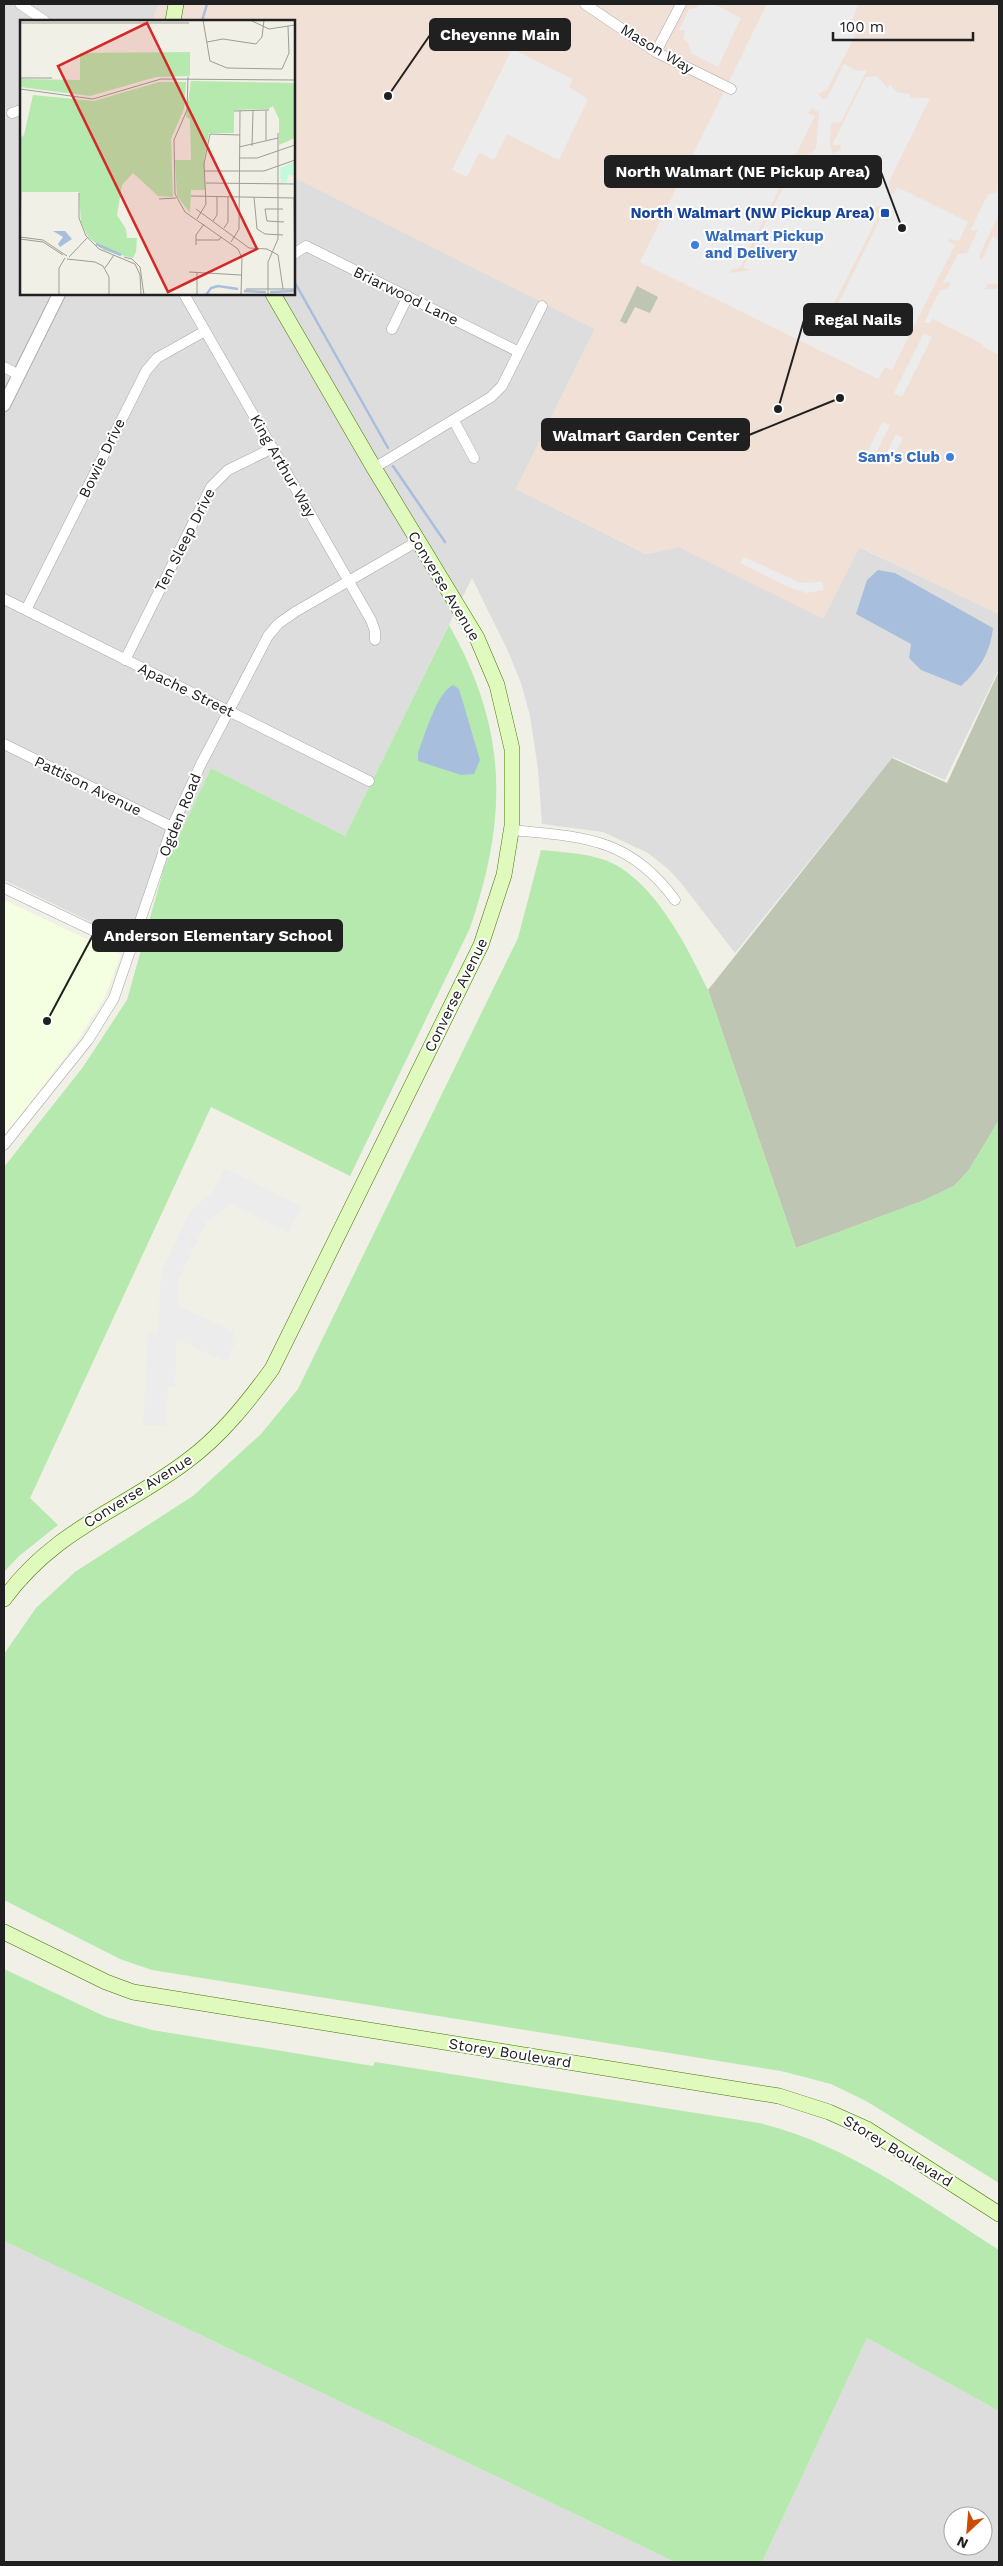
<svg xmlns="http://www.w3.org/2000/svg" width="1003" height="2566" font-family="'Work Sans',sans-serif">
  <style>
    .residential { fill: #dedddd; fill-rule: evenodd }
    .commercial { fill: #f0e0d6 }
    .education { fill: #f4fee1 }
    .construction { fill: #bec5b2 }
    .grass { fill: #b5e9ad }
    .parking { fill: #ececec; fill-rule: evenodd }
    .water { fill: #a7bedd }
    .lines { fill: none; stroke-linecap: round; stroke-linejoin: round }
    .stream { stroke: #a7bedd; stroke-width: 2.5 }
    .minor-casing { stroke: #a7a7a7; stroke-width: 11 }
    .tertiary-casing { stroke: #a7a7a7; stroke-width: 14 }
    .secondary-casing { stroke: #427607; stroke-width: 16 }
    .minor { stroke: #fff; stroke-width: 10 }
    .tertiary { stroke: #fff; stroke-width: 12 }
    .secondary { stroke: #e0f9bc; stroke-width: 15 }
    .transit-dot { fill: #1a4fb4; stroke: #fff; stroke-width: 2 }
    .shop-dot { fill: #3f7fe0; stroke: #fff; stroke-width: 2 }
    .labels { text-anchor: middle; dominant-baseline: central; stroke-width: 4; stroke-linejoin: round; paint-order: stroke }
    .street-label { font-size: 15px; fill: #202020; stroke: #fff }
    .transit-label { font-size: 15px; font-weight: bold; fill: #164399; stroke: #fff; text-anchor: end }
    .shop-label { font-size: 15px; font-weight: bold; fill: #366cbe; stroke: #fff; text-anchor: start }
    .inset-river { fill: none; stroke: #a7bedd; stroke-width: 2.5 }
    .inset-road { fill: none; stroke: #9d9d97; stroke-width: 1 }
    .view { fill: #d62828; fill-opacity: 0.15; stroke: #d62828; stroke-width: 2.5 }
    .inset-edge { fill: none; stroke: #202020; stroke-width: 2.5 }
    .leader { fill: none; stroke: #202020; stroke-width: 2 }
    .callout-dot { fill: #202020; stroke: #fff; stroke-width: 2 }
    .callout { fill: #202020; stroke: #202020; stroke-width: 2 }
    .callout-label { font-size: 16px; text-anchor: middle; font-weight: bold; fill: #fff }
  </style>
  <rect width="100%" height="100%" fill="#f0f0e6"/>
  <path class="residential" d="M4 4H159L154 16 155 21H21V294H294V177L595 329 516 489 646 554 679 547 823 618 859 547 999 614V669L945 780 893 757 735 953 681 883 668 869 648 853 603 832 542 824 538 769 530 716 521 683 508 651 472 578 345 836 211 768 164 868 126 939 4 880Z
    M4 2241 675 2562H4Z
    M867 2338 999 2411V2562H762ZM953 2516H983V2546H953Z"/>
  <path class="commercial" d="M159 4H999V614L860 547 823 619 679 547 647 554 516 489 595 329 294 177V21H155L154 16Z"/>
  <path class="education" d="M4 900 121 955 104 999 76 1043 4 1136Z"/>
  <path class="construction" d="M637 286 658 297 650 313 635 307 626 324 620 321Z
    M999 671V1120L969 1170 954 1186 925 1200 796 1248 708 990 892 758 947 783Z"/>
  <path class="grass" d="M449 625C508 730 508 816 470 928L350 1176 211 1107 30 1498 58 1525 19 1556 4 1572V1167L83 1067 127 1000 164 868 211 768 345 836Z
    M541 850C562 852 584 853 605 860 653 878 687 946 708 990L796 1248 924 1200 954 1186 969 1170 999 1120V2183L866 2101 831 2084 781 2071 152 1970 120 1959 4 1900V1654L36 1608 75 1572 193 1496 261 1434 298 1389 518 938Z
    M4 1969 106 2017 152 2030 373 2066 375 2062 759 2123C848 2144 923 2202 999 2250V2411L867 2338 762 2562H675L4 2241Z"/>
  <path class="parking" d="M699 4H713L741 18 718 67 691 53 688 42 683 39 685 30H679L689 9 697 8Z
    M767 4H859L851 21 862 22 827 90 818 94 823 99 827 98 844 64 857 71 867 70 841 122 831 123 830 146 833 154 840 150 841 145H832L866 77 877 76 888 88 890 84 896 92 910 94 909 98H930L889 182V189L894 195 897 187 968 222 959 241 949 239 948 242 955 245 892 370 885 367 878 379 640 262ZM812 108 819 112 816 148 810 154 799 155 743 268 752 270 730 273 732 269 740 268 815 116 808 113ZM878 206 888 211 891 215 887 221 882 215 832 316 836 324 834 326 823 308 825 307 829 313 879 215 874 209Z
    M512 49 573 79 569 87 588 99 559 160 507 134 494 160 479 153 467 177 452 170Z
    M999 187V214L979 256 982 260 993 236 999 242V284H988L985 289H999V355L982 346 983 344 933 319 930 323H924L940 290 948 289 950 282 943 283 958 254 967 253 978 230 971 231V229L988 194 996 193Z
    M924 333 932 337 902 397 894 393Z
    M882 422 890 425 873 459 866 455Z
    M896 434 903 438 889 466 882 463Z
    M744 557 801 583 822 582 824 590 807 593 788 587 740 563Z
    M225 1168 302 1206 288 1233 232 1205 206 1222 178 1280 177 1305 235 1332 231 1341 235 1343 226 1362 177 1339 175 1387H168L166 1426 143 1425 148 1333H158L161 1272 191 1210 213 1192Z"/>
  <path class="water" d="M878 570 895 573 993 628C990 653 980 669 961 686L921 670 909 658 911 644 856 614 867 580Z
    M453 685 459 689 480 760 474 774 461 775 418 761V753C424 737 437 692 453 685Z"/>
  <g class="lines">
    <path class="stream" d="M202 21 207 4
      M294 281 388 448
      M393 466 445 542"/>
    <defs>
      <path id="minor" d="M20 4 45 21
        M585 4 656 52 731 89
        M656 52 681 4
        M12 113 21 110
        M294 254 306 246 519 352
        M184 294 371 620 375 631V640
        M392 329 408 296
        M4 367 19 375
        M454 421 474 458
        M374 468 491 397 502 386 542 306
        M4 599 369 781
        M26 610 146 371 157 358 205 331
        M125 660 211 487 228 470 273 448
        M4 744 172 827
        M512 830C583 837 629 837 675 900
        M4 888 132 949
        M4 1145 88 1040 114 998 172 827 201 764 268 636 278 624 295 612 418 541"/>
      <path id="tertiary" d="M4 405 59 294"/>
      <path id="secondary" d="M173 21 176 4
        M4 1599C56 1528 121 1511 187 1461 221 1436 247 1403 272 1369L481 945 504 875 512 826V749L497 685 477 638 374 468 273 294
        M4 1932 106 1982 133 1992 779 2096 829 2112 867 2129 999 2214"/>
    </defs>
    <use href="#minor" class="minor-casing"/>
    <use href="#tertiary" class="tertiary-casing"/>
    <use href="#secondary" class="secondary-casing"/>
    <use href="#minor" class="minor"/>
    <use href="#tertiary" class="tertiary"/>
    <use href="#secondary" class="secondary"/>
  </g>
  <rect class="transit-dot" x="880" y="208" width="10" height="10" rx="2.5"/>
  <g class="shop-dot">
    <circle cx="695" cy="245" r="5"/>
    <circle cx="950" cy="457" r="5"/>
  </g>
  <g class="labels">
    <g class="street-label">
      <text transform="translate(657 49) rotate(31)">Mason Way</text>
      <text transform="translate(406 296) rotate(26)">Briarwood Lane</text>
      <text transform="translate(102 458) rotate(-64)">Bowie Drive</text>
      <text transform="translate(283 466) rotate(60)">King Arthur Way</text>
      <text transform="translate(185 540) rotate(-63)">Ten Sleep Drive</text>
      <text transform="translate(444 586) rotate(59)">Converse Avenue</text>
      <text transform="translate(186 690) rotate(26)">Apache Street</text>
      <text transform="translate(88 786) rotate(26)">Pattison Avenue</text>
      <text transform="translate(180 815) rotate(-68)">Ogden Road</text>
      <text transform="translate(456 995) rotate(-64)">Converse Avenue</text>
      <text transform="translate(138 1491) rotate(-32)">Converse Avenue</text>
      <text transform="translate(510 2053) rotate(9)">Storey Boulevard</text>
      <text transform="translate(898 2151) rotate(31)">Storey Boulevard</text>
    </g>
    <g class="transit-label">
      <text x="875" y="213">North Walmart (NW Pickup Area)</text>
    </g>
    <g class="shop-label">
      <text x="705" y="236">Walmart Pickup<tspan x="705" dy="17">and Delivery</tspan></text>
      <text x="940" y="457" text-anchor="end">Sam's Club</text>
    </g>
  </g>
  <g transform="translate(20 20)">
    <rect width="275" height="275" fill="#f0f0e6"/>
    <path d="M170 32V56L136 57 70 76 0 67V59L60 60V33ZM171 61 275 63V118L259 125V99L253 86 248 89 214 90V113H189L184 139 185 170H171L170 193 157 176 155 140H171L170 99 166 97ZM139 62H166L164 89 151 119 153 177 138 176 113 153 102 165 97 195 106 209 107 218H117L116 232 113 238 85 231 68 217 61 202 59 172H2L0 215V118L4 115 13 75 74 81Z" fill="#b5e9ad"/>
    <path d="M274 142 275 155H268L267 162 261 163 260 148Z" fill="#c4f9db"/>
    <path d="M33 211H45L52 219 40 227 38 224 43 217Z" fill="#a7bedd"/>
    <path class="inset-river" d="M76 224 101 235M224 271 246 272M250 272 275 271M186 275 191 268 198 266 218 269"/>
    <path class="inset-road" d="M183 0 190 41M230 0 249 9 275 5M0 3H169M187 22 203 19 236 24 242 17 244 0M190 41 207 48 262 49 269 33 268 6M168 57 167 90 154 120 155 174 165 192 218 229 222 238 221 275M0 58H32M0 69 73 79 141 59 275 60M214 91 249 90M246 91V120M232 126 233 91M219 127 258 118M219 138H237L275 125M184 151H244L275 140M186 163 275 164M59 173V198L66 216 79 229 115 244 120 255 121 275M171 176 274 178 275 269M234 177 237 209 245 214 263 215M139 179 156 178M176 189 229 228 247 229 258 235 263 269M263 189H245L247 201 264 202M177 199 186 184 184 144 190 114 220 115M193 201 197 195V176M204 208 208 202V176M0 217 23 220 47 236M0 219 23 222 43 235M176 220H199L201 217M211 222 219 209 220 91M176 225V215L184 204M49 237 67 218M104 237 112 239 120 247 124 275M47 239 75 242 83 246 89 257V274M85 248 94 235M169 252 221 255M226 269H248M248 269H275M39 275V248L45 238M177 275V252M248 275V242L258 219V113"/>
    <path class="view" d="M127 3 237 229 148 272 38 46Z"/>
    <rect width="275" height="275" class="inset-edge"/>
  </g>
  <path class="leader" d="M388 96L430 35M902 228L881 172M778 409L804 320M840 398L749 435M47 1021L93 935"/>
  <g class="callout-dot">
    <circle cx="388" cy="96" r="5"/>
    <circle cx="902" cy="228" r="5"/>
    <circle cx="778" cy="409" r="5"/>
    <circle cx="840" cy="398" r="5"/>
    <circle cx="47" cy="1021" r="5"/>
  </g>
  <g class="callout">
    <rect x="430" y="19" width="140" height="31" rx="5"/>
    <rect x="605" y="156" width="276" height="31" rx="5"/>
    <rect x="804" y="304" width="108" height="31" rx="5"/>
    <rect x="542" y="419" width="207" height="31" rx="5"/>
    <rect x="93" y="920" width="249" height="31" rx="5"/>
  </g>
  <g class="callout-label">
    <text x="500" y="40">Cheyenne Main</text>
    <text x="743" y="177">North Walmart (NE Pickup Area)</text>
    <text x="858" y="325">Regal Nails</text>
    <text x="646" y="441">Walmart Garden Center</text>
    <text x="218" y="941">Anderson Elementary School</text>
  </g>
  <rect width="1003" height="2566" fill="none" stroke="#202020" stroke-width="10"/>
  <g transform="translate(968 2531) rotate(206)"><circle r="24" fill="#ffffff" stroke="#a6a6a6"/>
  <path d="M0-4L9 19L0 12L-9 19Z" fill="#cc4b03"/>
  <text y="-8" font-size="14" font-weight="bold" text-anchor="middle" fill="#202020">N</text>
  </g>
  <path d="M833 32v8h140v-8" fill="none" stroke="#202020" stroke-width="2.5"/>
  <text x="840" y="32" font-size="15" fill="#202020" stroke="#ffffff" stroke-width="4" paint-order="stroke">100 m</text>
</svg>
